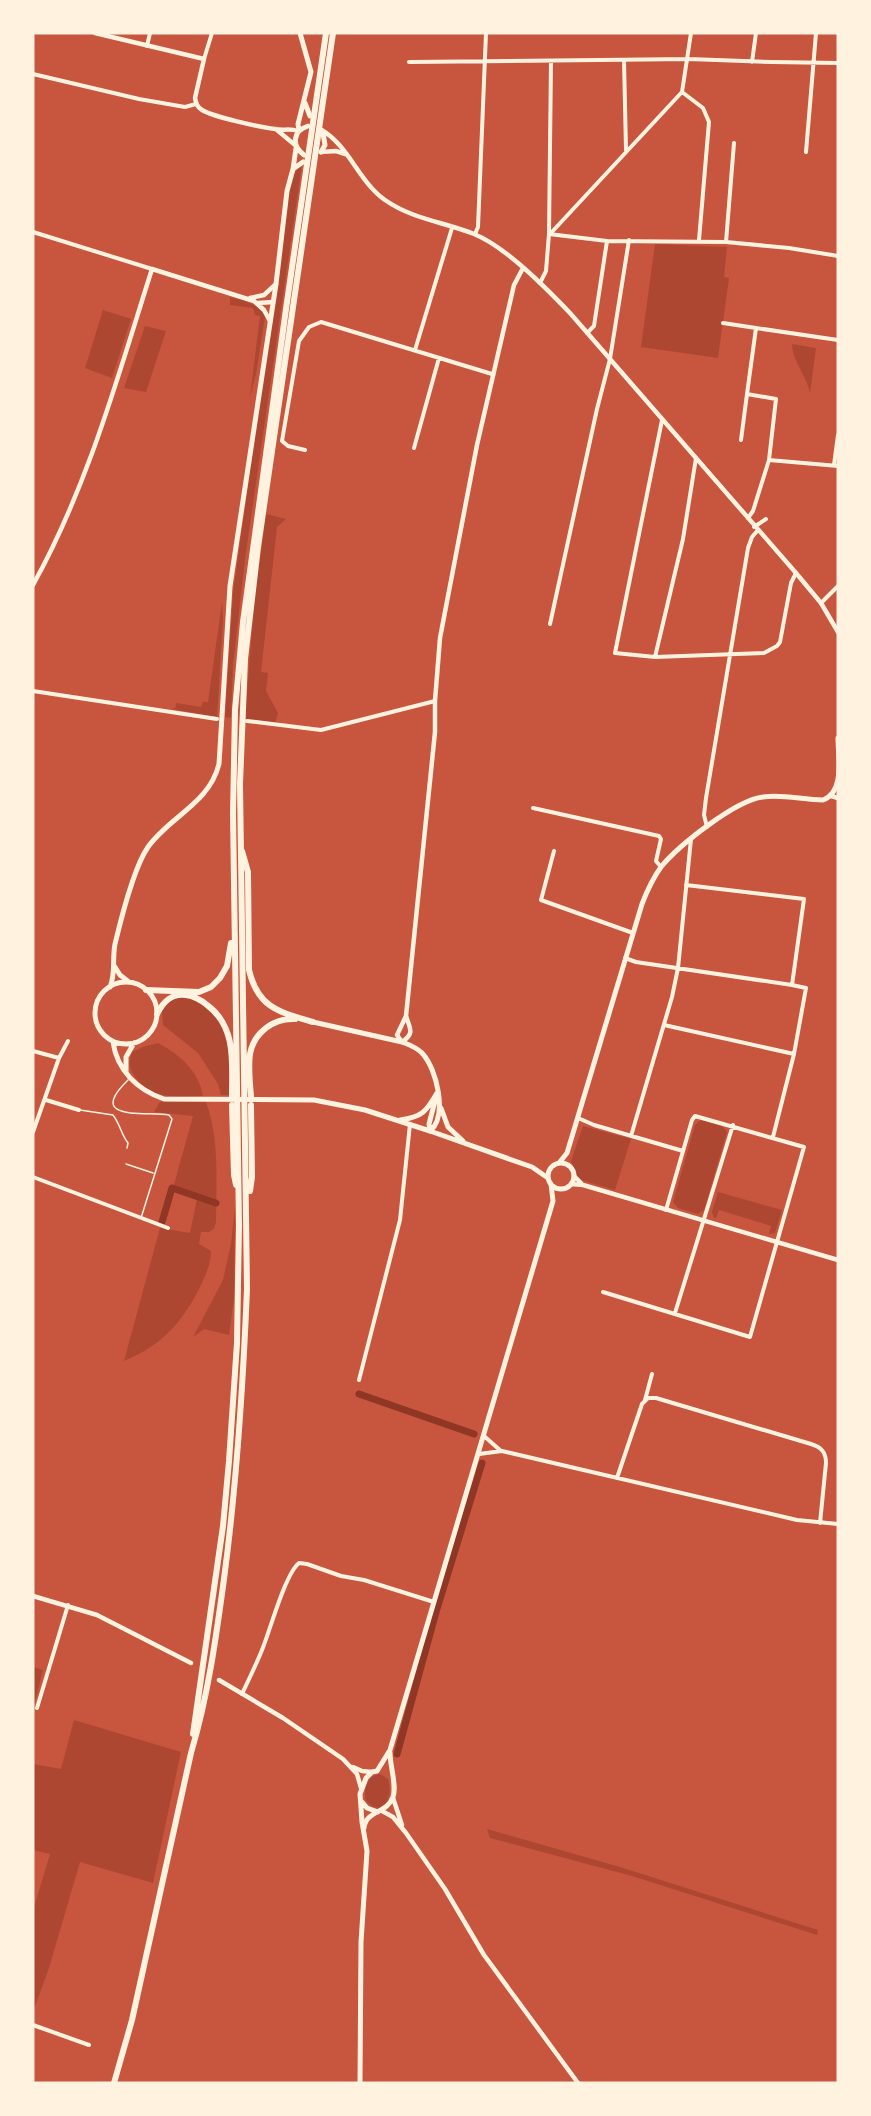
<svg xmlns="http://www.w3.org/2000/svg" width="871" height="2116" font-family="'Libre Baskerville',serif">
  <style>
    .green { fill: #ae4732 }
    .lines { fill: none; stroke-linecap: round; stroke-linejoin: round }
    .canal { stroke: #8f3625; stroke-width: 7 }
    .service { stroke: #fff3e0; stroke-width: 1.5 }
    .minor { stroke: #fff3e0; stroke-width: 4 }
    .tertiary { stroke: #fff3e0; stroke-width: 4.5 }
    .secondary { stroke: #fff3e0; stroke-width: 5 }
    .primary { stroke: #fff3e0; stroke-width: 5 }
    .trunk { stroke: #fff3e0; stroke-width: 6 }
  </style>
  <rect width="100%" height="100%" fill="#c8553d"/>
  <path class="green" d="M302 164 245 559 233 665 231 718 225 717 233 593 290 184 296 171Z
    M655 244 727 247 724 277 729 278 718 358 641 347Z
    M230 297C243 301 259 303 265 317L256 374 250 397 260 316 255 315 253 308 230 305Z
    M103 310 131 319 112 378 85 368Z
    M145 326 166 331 146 392 124 388Z
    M792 344 816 348 810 393C806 374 793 363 792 344Z
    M266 514 286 519 277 527 261 672 268 673 266 691 278 713 275 724 245 719 254 603Z
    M222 602 223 620 217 717 172 709 176 707V703L201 707 203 702H208Z
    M185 995C193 999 204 1003 210 1009 233 1032 229 1065 230 1095H221L218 1084 198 1053 163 1025 162 1010 167 1002Z
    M158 1043C179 1054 199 1071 203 1096 177 1096 154 1101 136 1078 129 1068 128 1064 132 1052L143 1047Z
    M160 1102H206C220 1140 216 1183 216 1222L214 1229 209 1232H201L199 1244 211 1251C211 1265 204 1279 198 1291 180 1325 160 1346 124 1361L160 1228 190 1233 198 1194 173 1188 193 1116 154 1112Z
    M701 1120 722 1126 727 1132 704 1210 698 1214 678 1208 673 1202 695 1125Z
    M583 1126 631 1139 615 1190 581 1180 577 1176 571 1161Z
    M718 1192 782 1210 775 1233 769 1234 771 1226 719 1210 716 1218H714L712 1212Z
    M235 1207 234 1298 229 1335 204 1329 193 1337 223 1280 231 1244Z
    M33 1667 43 1670 33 1709Z
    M74 1720 181 1752 153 1883 80 1862 49 1968 33 2012V1911L50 1854 33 1850V1764L61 1769Z
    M380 1774 388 1779C391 1791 390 1800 381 1808L373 1807 366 1801C363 1789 367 1776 380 1774Z
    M487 1829 620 1867 818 1930 817 1935 632 1876 490 1838Z"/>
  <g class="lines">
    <path class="canal" d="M162 1222 172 1188 216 1203
      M359 1394 474 1434
      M397 1754 436 1612 482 1463"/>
    <path class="service" d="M128 1080C85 1122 146 1111 169 1115L172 1119 141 1218
      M80 1110 113 1115C120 1124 121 1134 128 1143L127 1148
      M126 1164 153 1173"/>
    <path class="minor" d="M147 46 150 33
      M204 59 212 33
      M624 60 626 150
      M409 62 689 59 772 62 838 63
      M752 62 756 33
      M33 74 139 99 185 107 196 104
      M682 92 703 108 709 122 699 240
      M806 152 816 33
      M33 232 152 269
      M475 234 478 227 486 33
      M549 234 607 241 726 242 789 248 838 256
      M550 234 682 92 691 33
      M726 242 734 143
      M540 283 546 271 549 234 551 61
      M723 323 756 328
      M587 333 594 326 607 241
      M415 350 452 228
      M662 420 615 653 655 657 764 653 777 646 780 642 791 583 796 573
      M741 440 747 394
      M414 448 439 358
      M305 450 288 446 282 441 299 341 309 327 321 322 492 374
      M769 460 838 466
      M834 465 838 435
      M748 518 753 511 769 460 776 399 747 394 756 328 838 340
      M754 527 766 519
      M821 603 838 586
      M550 624 597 409 610 359 629 240
      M655 657 683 539 696 458
      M33 691 217 719
      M247 721 321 730 435 701
      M533 808 659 836 661 839 656 861 661 867
      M707 827 704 815 706 798 748 548 752 537 758 530
      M554 851 541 900 633 933
      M686 885 804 899 792 985 806 988 794 1054 773 1137
      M625 958 636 962 792 985
      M664 1025 794 1054
      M33 1051 59 1058
      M46 1100 79 1110
      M578 1118 594 1125 683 1151
      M33 1132 59 1058 68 1041
      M631 1136 672 997 678 968 691 839
      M33 1177 168 1228
      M603 1292 750 1337 804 1147 695 1116 692 1120 666 1210
      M675 1313 733 1125
      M359 1380 400 1220 410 1124
      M645 1400 652 1374
      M484 1436 501 1451
      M479 1454 502 1451 797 1520 838 1524
      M617 1478 642 1404 648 1398H656L811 1444C821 1447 826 1452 826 1463L820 1523
      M242 1694C249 1679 256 1665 262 1650 270 1631 285 1574 299 1563L307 1564 341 1576 364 1580 434 1602
      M37 1708 68 1605
      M33 2025 89 2045"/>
    <path class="tertiary" d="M95 33 204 59 195 98C196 103 197 107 202 110 214 117 259 127 275 129 283 131 290 128 298 131
      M320 129C349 145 358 181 385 200 412 219 444 222 474 234 506 247 546 288 570 313L796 573 821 603 838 632
      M277 130 295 145
      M321 152 336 151 345 154
      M250 298 264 295 276 284
      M258 303 273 302
      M33 585C88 486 118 376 152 269L254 301 264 310 270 321
      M831 796 838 798
      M406 1016C410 1029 415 1033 402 1042L397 1035 406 1016 435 732V701L440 638 477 445 514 285 523 268
      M574 1176 581 1183
      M571 1184 583 1185 838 1260
      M33 1596 97 1615 191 1663
      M219 1680 283 1718 343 1759 357 1774 361 1788
      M353 1767 362 1771 372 1772
      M393 1798 402 1825
      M382 1811 393 1817 406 1833 445 1889 484 1955 578 2083"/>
    <path class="secondary" d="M441 1108 448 1127 463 1141
      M430 1131 532 1167 548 1178
      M548 1176a13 13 0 1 1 26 0a13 13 0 1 1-26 0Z
      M559 1163 567 1153 642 904C647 891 653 878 661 867 679 845 736 800 763 797 783 794 803 800 823 800 845 792 838 757 838 738
      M362 1802 367 1808 378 1812
      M364 1828C366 1810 387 1814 393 1797 397 1786 390 1766 390 1753
      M360 2083 361 1942 367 1851 362 1822 360 1794 366 1778 372 1772 377 1771 390 1750 553 1201 551 1184"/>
    <path class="primary" d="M305 103 310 116
      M299 131 298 124 311 72 300 33
      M321 152 325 145 323 133
      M304 155C291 145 293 131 308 126
      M293 169 303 162
      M115 967 120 975 129 982
      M95 1013a31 31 0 1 1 62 0a31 31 0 1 1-62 0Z
      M110 987C116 973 112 959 115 944 121 919 134 867 148 847 170 816 209 804 219 764L230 586 276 284 287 191 293 169 296 148
      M313 1022 402 1042C410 1045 416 1047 422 1053 437 1069 448 1116 430 1131
      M113 1042C117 1070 137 1090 164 1099L314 1100 365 1110 430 1131
      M126 1072V1057L134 1043
      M400 1120C422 1117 426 1112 437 1093
      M430 1131 429 1124 435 1101"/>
    <path class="trunk" d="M242 851 248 872 249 970C258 1008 279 1012 313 1022
      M146 990 199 992 211 987 220 978 227 966 231 943
      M157 1014C163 1002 171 993 186 995 194 996 201 1000 207 1005 237 1027 232 1064 232 1097
      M251 1096C250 1083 248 1067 250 1054 254 1032 274 1018 295 1019
      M232 1105 234 1175 236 1185
      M250 1191 252 1177 251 1105
      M193 1734 223 1526 229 1461 237 1343 239 1225 233 814 235 710 243 622 286 309 326 33
      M114 2083 132 2020 191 1753C208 1696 216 1638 224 1579 237 1482 243 1386 247 1289L240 784 245 659 258 547 333 33"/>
  </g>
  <rect width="871" height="2116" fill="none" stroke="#fff3e0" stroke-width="69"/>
</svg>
